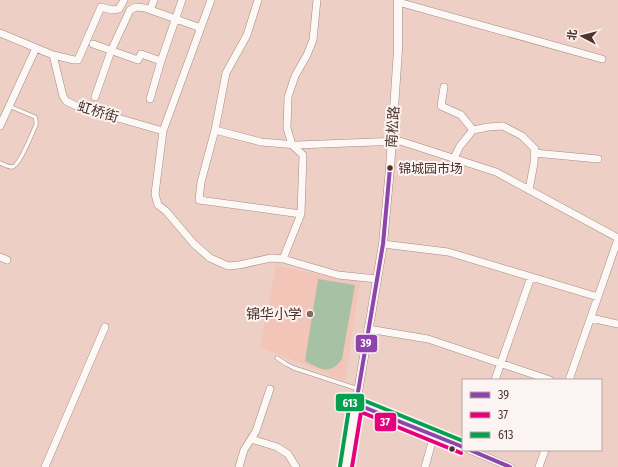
<svg xmlns="http://www.w3.org/2000/svg" width="618" height="467" font-family="'Fira Sans Condensed','Noto Sans SC',sans-serif">
  <style>
    .built { fill: #f3c5b8 }
    .green { fill: #a7c1a5 }
    .lines { fill: none; stroke-linecap: round; stroke-linejoin: round }
    .service-casing { stroke: #a48b84; stroke-width: 4.5 }
    .minor-casing { stroke: #a48b84; stroke-width: 8 }
    .tertiary-casing { stroke: #a48b84; stroke-width: 9 }
    .service { stroke: #fcf8f6; stroke-width: 3.5 }
    .minor { stroke: #fcf8f6; stroke-width: 7 }
    .tertiary { stroke: #fcf8f6; stroke-width: 8 }
    .bus-1-casing { stroke: #fbf4f2; stroke-width: 7 }
    .bus-2-casing { stroke: #fbf4f2; stroke-width: 7 }
    .bus-3-casing { stroke: #fbf4f2; stroke-width: 7 }
    .bus-1 { stroke: #8e44ad; stroke-width: 4 }
    .bus-2 { stroke: #e5007d; stroke-width: 4 }
    .bus-3 { stroke: #04a04f; stroke-width: 4 }
    .bus-dot { fill: #4e332c; stroke: #fbf4f2; stroke-width: 1.5 }
    .poi-dot { fill: #866a62; stroke: #fbf4f2; stroke-width: 1.5 }
    .labels { text-anchor: middle; dominant-baseline: central; stroke-width: 4; stroke-linejoin: round; paint-order: stroke }
    .bus-label { font-size: 13px; fill: #4e332c; stroke: #fbf4f2; text-anchor: start }
    .street-label { font-size: 14px; fill: #4e332c; stroke: #fbf4f2 }
    .poi-label { font-size: 14px; fill: #4e332c; stroke: #fbf4f2; text-anchor: end }
    .line-badge { stroke: #fbf4f2; stroke-width: 1.5 }
    .badge-label { font-size: 11px; text-anchor: middle; font-weight: bold; fill: #fff }
  </style>
  <rect width="100%" height="100%" fill="#edcfc6"/>
  <path class="built" d="M276 265 329 277 343 278 360 282 345 381 260 347Z"/>
  <path class="green" d="M318 279 355 285 342 359C330 376 320 369 305 361Z"/>
  <g class="lines">
    <defs>
      <path id="service" d="M0 163C3 164 8 167 12 167 20 166 32 133 36 125V120L35 117 9 106
        M277 358 286 364 294 368 358 389"/>
      <path id="minor" d="M211 0 163 131 155 194 158 205 166 211 194 244 210 258 228 266 239 265 271 258 283 259 338 275 377 279
        M258 0 247 35 226 73 215 130 201 182 199 200 301 214 283 259
        M398 2 602 59
        M150 10 154 0
        M0 33 53 55 63 96 66 101 76 106 163 131
        M93 44 138 60 141 54 161 61
        M53 55 74 60H78L101 7 112 10 119 9 124 0
        M444 87 441 106 461 115 473 130
        M95 97 111 51 130 10 136 7 145 8 201 28
        M150 99 161 61 182 0
        M0 126 36 48
        M215 130 261 142 297 145 400 141 496 172 618 238
        M534 153 598 159
        M454 158 460 146 473 130 488 127 503 126 522 136 535 149 534 163 529 190
        M301 214 303 155 292 145 287 128 288 97 295 76 307 55 313 40 317 0
        M383 244 448 252 598 297
        M0 257 7 260
        M591 318 618 324
        M368 329 428 339 550 380
        M495 380 531 277
        M569 380 618 239
        M356 404 463 447
        M251 439 277 447 288 454 296 467
        M470 450 510 467
        M45 467 105 327
        M239 467 244 450 256 431 270 389
        M425 467 434 435
        M539 467 545 450"/>
      <path id="tertiary" d="M346 467 356 404 383 244 390 168 398 50V0"/>
    </defs>
    <use href="#service" class="service-casing"/>
    <use href="#minor" class="minor-casing"/>
    <use href="#tertiary" class="tertiary-casing"/>
    <use href="#service" class="service"/>
    <use href="#minor" class="minor"/>
    <use href="#tertiary" class="tertiary"/>
    <defs>
      <path id="bus-1" d="M390 168 383 244 356 404 463 447
        M470 450 510 467"/>
      <path id="bus-2" d="M352 467 361 412 461 453"/>
      <path id="bus-3" d="M340 466 350 402C352 399 354 397 358 398L463 441"/>
    </defs>
    <use href="#bus-1" class="bus-1-casing"/>
    <use href="#bus-2" class="bus-2-casing"/>
    <use href="#bus-3" class="bus-3-casing"/>
    <use href="#bus-1" class="bus-1"/>
    <use href="#bus-2" class="bus-2"/>
    <use href="#bus-3" class="bus-3"/>
  </g>
  <g class="bus-dot">
    <circle cx="390" cy="168" r="3.5"/>
    <circle cx="452" cy="449" r="3.5"/>
  </g>
  <circle class="poi-dot" cx="310" cy="314" r="4"/>
  <g class="labels">
    <g class="bus-label">
      <text x="398" y="168">锦城园市场</text>
    </g>
    <g class="street-label">
      <text transform="translate(98 112) rotate(17)">虹桥街</text>
      <text transform="translate(393 127) rotate(-86)">南松路</text>
    </g>
    <g class="poi-label">
      <text x="302" y="314">锦华小学</text>
    </g>
  </g>
  <g class="line-badge">
    <rect x="355" y="334" width="23" height="19" rx="4" fill="#8e44ad"/>
    <rect x="335" y="393" width="30" height="19" rx="4" fill="#04a04f"/>
    <rect x="374" y="412" width="23" height="20" rx="4" fill="#e5007d"/>
  </g>
  <g class="badge-label">
    <text x="366" y="347">39</text>
    <text x="350" y="407">613</text>
    <text x="385" y="426">37</text>
  </g>
  <rect x="462" y="379" width="140" height="72" fill="#fbf4f2" stroke="#b6a7a3"/>
  <rect x="470" y="392" width="20" height="6" fill="#8e44ad" stroke="#b6a7a3"/>
  <text x="498" y="399" font-size="12" fill="#4e332c">39</text>
  <rect x="470" y="412" width="20" height="6" fill="#e5007d" stroke="#b6a7a3"/>
  <text x="498" y="419" font-size="12" fill="#4e332c">37</text>
  <rect x="470" y="432" width="20" height="6" fill="#04a04f" stroke="#b6a7a3"/>
  <text x="498" y="439" font-size="12" fill="#4e332c">613</text>
  <g transform="translate(582 36) rotate(277)" stroke="#fbf4f2" stroke-width="3" paint-order="stroke">
  <path d="M0-3L7 15L0 10L-7 15Z" fill="#4e332c"/>
  <text y="-6" font-size="11" font-weight="bold" text-anchor="middle" fill="#4e332c">北</text>
  </g>
</svg>
